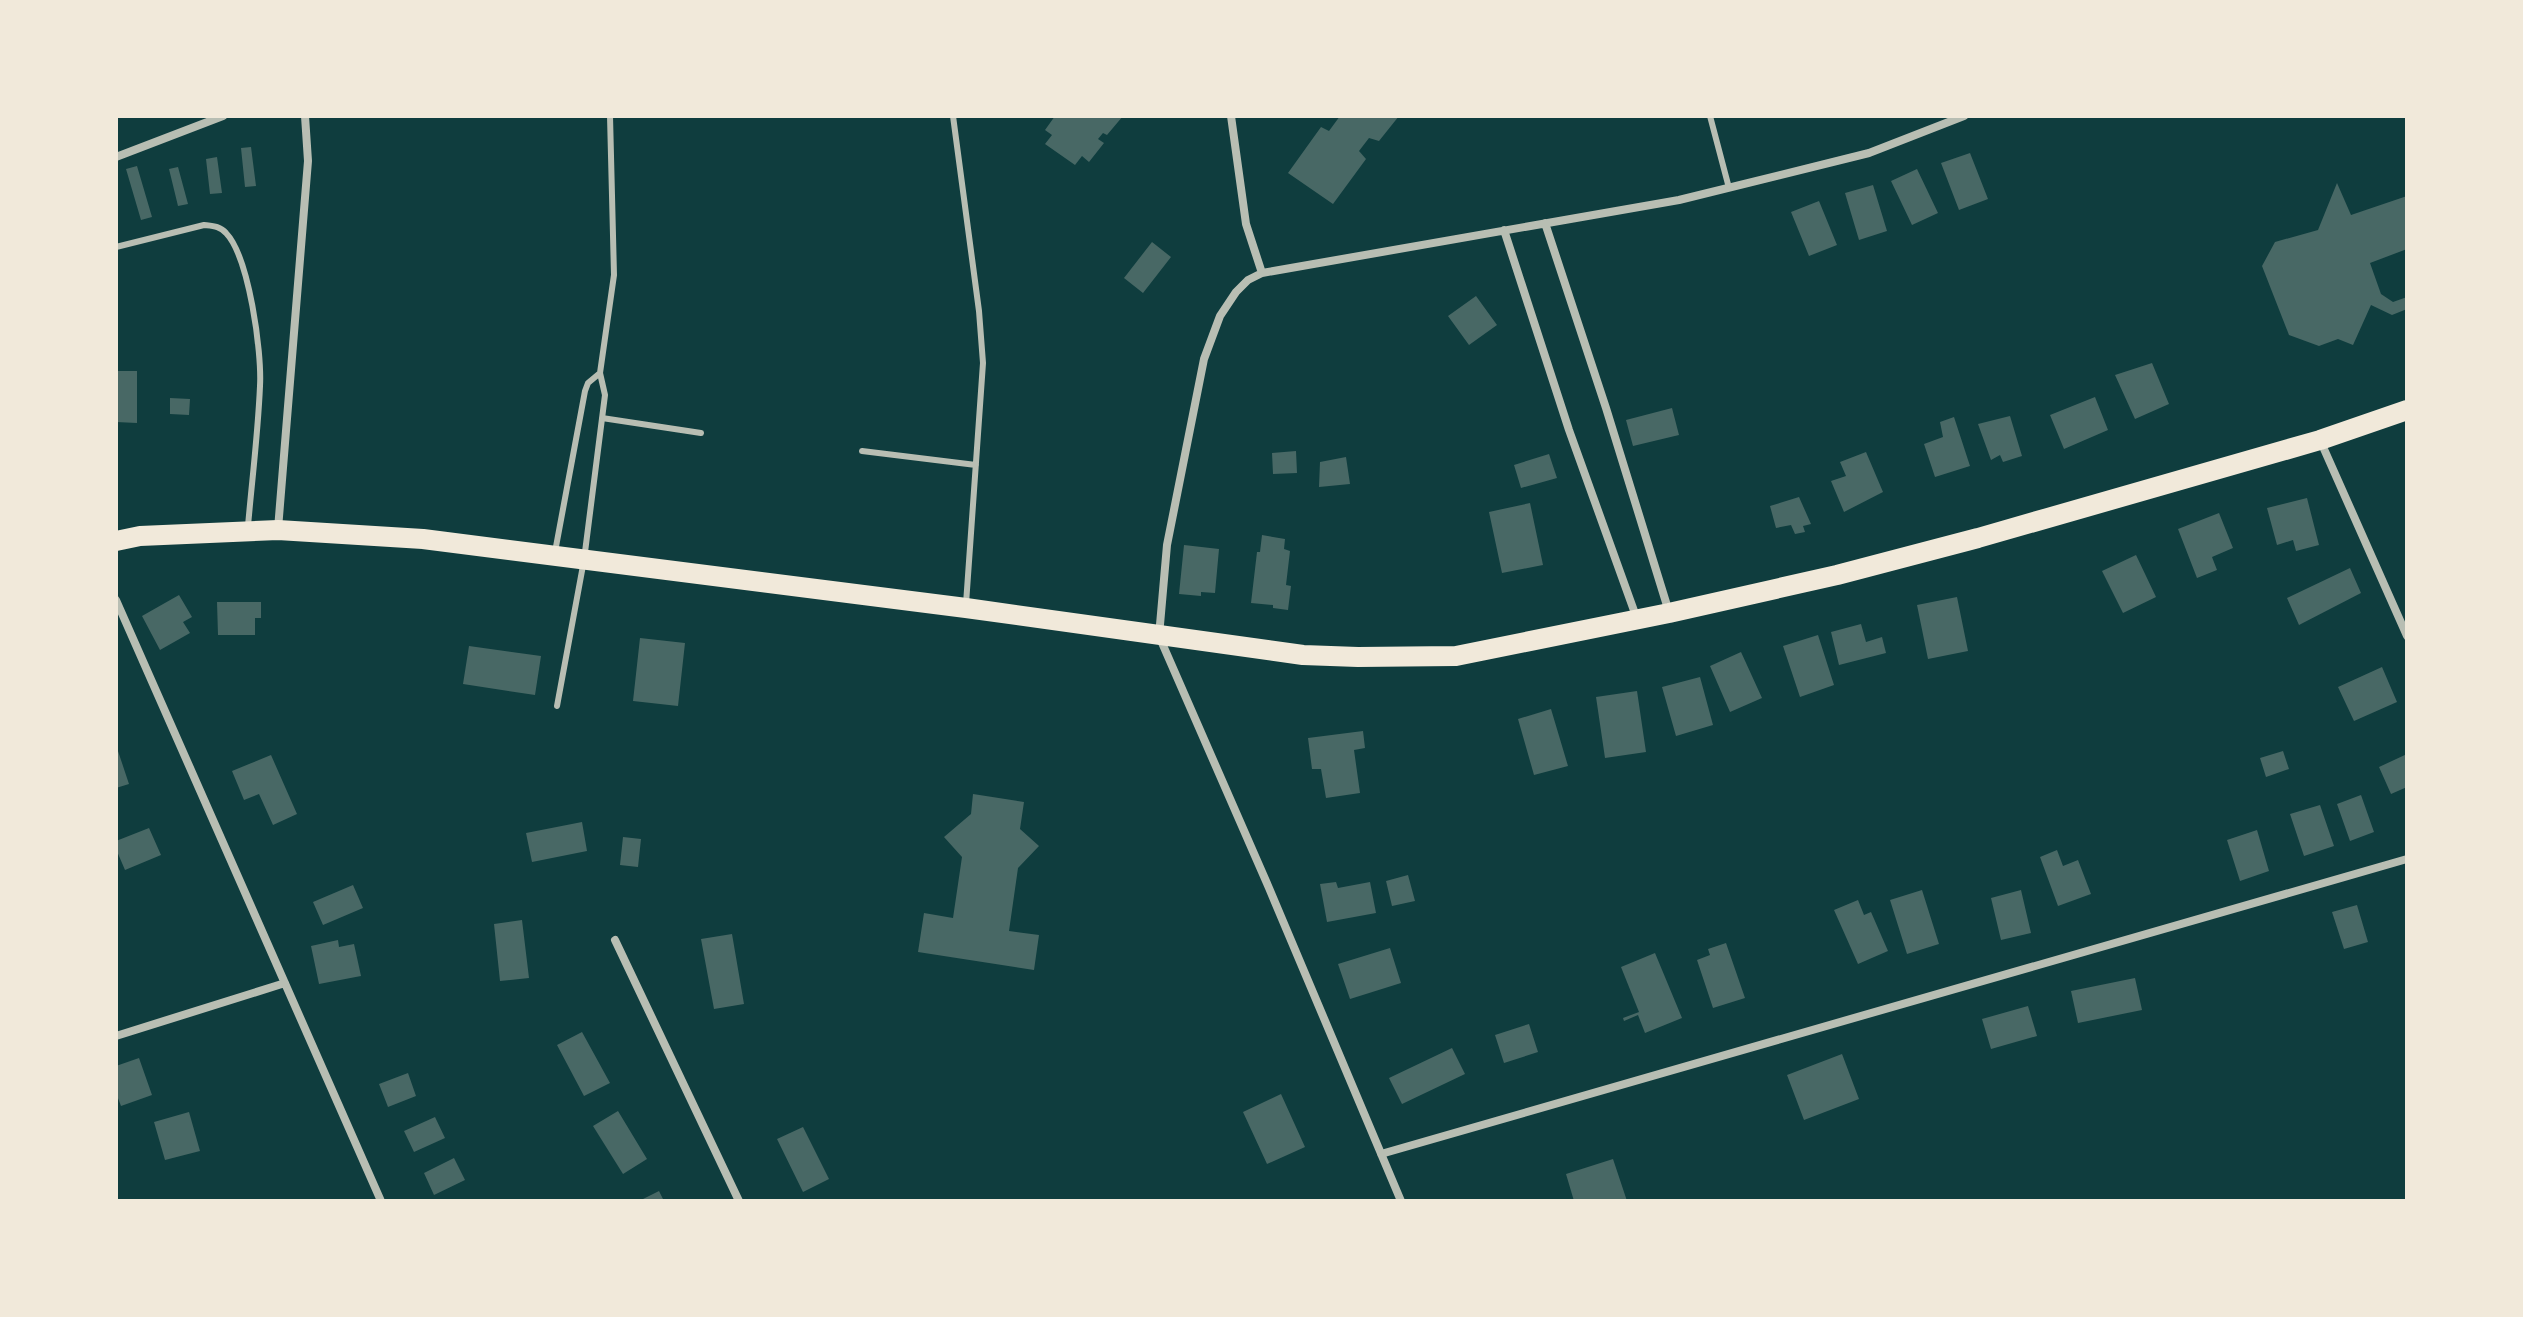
<svg xmlns="http://www.w3.org/2000/svg" width="2523" height="1317" font-family="Mulish,sans-serif">
  <style>
    .building { fill: #486865 }
    .lines { fill: none; stroke-linecap: round; stroke-linejoin: round }
    .service { stroke: #b8beb3; stroke-width: 6 }
    .minor { stroke: #b8beb3; stroke-width: 8 }
    .primary { stroke: #f1e9da; stroke-width: 20 }
  </style>
  <rect width="100%" height="100%" fill="#0f3d3e"/>
  <path class="building" d="M1055 116H1123L1107 135 1103 133 1098 139 1104 143 1089 162 1082 156 1075 165 1045 144 1052 135 1045 130Z
    M1340 116H1399L1379 141 1369 138 1359 151 1366 159 1333 204 1288 173 1321 127 1329 131Z
    M251 147 256 186 245 187 241 148Z
    M1970 153 1988 199 1959 210 1941 163Z
    M217 157 222 193 210 194 206 159Z
    M137 166 152 217 141 220 126 169Z
    M178 167 188 204 178 206 169 169Z
    M1917 169 1938 213 1912 225 1891 181Z
    M2337 183 2351 215 2407 196V249L2370 263 2381 294 2393 302 2407 297V309L2392 315 2371 305 2353 345 2338 339 2319 346 2289 335 2262 266 2275 242 2318 230Z
    M1873 185 1887 231 1859 240 1845 193Z
    M1819 201 1837 245 1809 256 1791 212Z
    M1152 242 1171 257 1143 293 1124 278Z
    M1476 296 1497 325 1469 345 1448 316Z
    M2152 363 2169 404 2135 419 2115 375Z
    M116 371H137V423L116 422Z
    M2095 397 2108 430 2064 449 2050 415Z
    M170 398 190 399 189 415 170 414Z
    M1672 408 1679 435 1633 446 1626 420Z
    M2010 416 2022 456 2003 462 2000 455 1991 460 1978 424Z
    M1954 417 1970 466 1935 477 1924 444 1943 437 1940 422Z
    M1296 451 1297 473 1273 474 1272 453Z
    M1866 452 1883 492 1844 512 1831 481 1846 476 1840 462Z
    M1549 454 1557 478 1521 488 1514 465Z
    M1346 457 1350 484 1319 487 1320 462Z
    M1799 497 1811 524 1803 526 1805 532 1795 534 1791 525 1776 528 1770 506Z
    M2307 498 2319 545 2296 551 2293 540 2277 545 2267 508Z
    M1530 503 1543 565 1502 573 1489 512Z
    M2219 513 2233 548 2212 557 2217 570 2197 578 2178 529Z
    M1262 535 1285 539 1284 549 1290 551 1286 585 1291 586 1288 610 1273 608V605L1251 603 1257 552H1260Z
    M1184 545 1219 549 1215 593 1201 592V596L1179 594Z
    M2136 555 2156 597 2123 613 2102 571Z
    M2350 568 2361 593 2299 625 2287 598Z
    M179 595 192 617 183 622 190 633 160 650 142 616Z
    M1957 597 1968 651 1928 659 1917 605Z
    M217 602H261V618H255V635H218Z
    M1861 624 1866 642 1882 637 1886 653 1839 665 1831 632Z
    M1818 635 1834 685 1800 697 1783 646Z
    M640 638 685 643 678 706 633 701Z
    M469 646 541 656 535 695 463 684Z
    M1741 652 1762 698 1730 712 1710 666Z
    M2382 667 2397 702 2354 721 2338 687Z
    M1700 677 1713 725 1676 736 1662 687Z
    M1637 691 1646 752 1605 758 1596 697Z
    M1551 709 1568 766 1534 775 1518 719Z
    M1363 731 1365 748 1354 750 1360 793 1326 798 1321 769H1312L1308 738Z
    M116 745 129 784 116 788Z
    M2283 751 2289 769 2266 777 2260 758Z
    M2407 754V787L2391 794 2379 767Z
    M271 755 297 814 273 825 259 794 244 800 232 771Z
    M973 794 1024 802 1020 829 1039 846 1018 868 1009 931 1039 935 1034 970 918 952 924 913 953 918 962 857 944 837 971 814Z
    M2361 795 2374 832 2350 841 2337 804Z
    M2320 805 2334 846 2304 856 2290 814Z
    M582 822 587 851 532 862 526 833Z
    M149 828 161 855 125 870 116 849V841Z
    M2257 830 2269 871 2240 881 2227 840Z
    M623 837 641 839 638 867 620 865Z
    M2057 850 2063 866 2078 860 2091 894 2058 906 2040 857Z
    M1408 875 1415 901 1392 906 1386 881Z
    M1336 882 1338 888 1370 882 1376 913 1327 922 1320 884Z
    M353 885 363 908 323 925 313 902Z
    M1922 890 1939 944 1907 954 1890 900Z
    M2021 890 2031 933 2001 940 1991 898Z
    M1858 900 1864 915 1871 912 1888 951 1858 964 1834 910Z
    M2357 905 2368 942 2344 949 2332 912Z
    M522 920 529 978 500 981 494 924Z
    M732 934 744 1004 714 1009 701 939Z
    M338 940 339 947 354 944 361 976 319 984 311 946Z
    M1726 943 1745 998 1713 1008 1697 960 1710 955 1708 949Z
    M1390 948 1401 983 1350 999 1338 964Z
    M1655 953 1682 1018 1645 1033 1638 1015 1624 1021 1623 1018 1639 1012 1621 967Z
    M2135 978 2142 1010 2078 1023 2071 991Z
    M2028 1006 2037 1036 1991 1049 1982 1019Z
    M1529 1024 1538 1052 1504 1063 1495 1035Z
    M582 1032 610 1083 584 1096 557 1045Z
    M1452 1048 1465 1074 1402 1104 1389 1078Z
    M1842 1054 1859 1099 1804 1120 1787 1075Z
    M139 1058 152 1095 121 1106 116 1093V1066Z
    M408 1073 416 1096 388 1107 379 1084Z
    M1281 1094 1305 1147 1267 1164 1243 1112Z
    M618 1111 647 1159 623 1174 593 1126Z
    M189 1112 200 1151 165 1160 154 1122Z
    M435 1117 445 1138 414 1152 404 1131Z
    M803 1127 829 1179 803 1192 777 1139Z
    M454 1158 465 1180 434 1195 424 1173Z
    M1613 1159 1627 1201H1574L1566 1174Z
    M659 1191 664 1201H639Z"/>
  <g class="lines">
    <path class="service" d="M953 116 979 311 983 363 966 604
      M1710 116 1729 188
      M116 247 204 225C213 226 220 226 226 233 249 257 262 352 260 386 258 433 252 480 248 526
      M600 373 614 275 610 116
      M602 418 701 433
      M862 451 976 465
      M555 552 585 391 588 383 600 373 605 395 584 560 557 706"/>
    <path class="minor" d="M1231 116 1246 224 1262 273
      M116 157 223 116
      M1545 223 1606 408 1669 612
      M1504 230 1569 430 1637 619
      M2320 440 2407 636
      M278 529 308 161 305 116
      M116 600 381 1201
      M615 940 739 1201
      M116 1036 285 983
      M1381 1154 2407 859
      M1401 1201 1269 888 1159 636 1167 545 1204 359 1220 316 1236 292 1248 280 1262 273 1679 200 1869 153 1964 116"/>
    <path class="primary" d="M116 541 140 536 278 530 423 539 966 608 1303 655 1358 657 1456 656 1669 613 1837 575 1978 538 2320 440 2407 410"/>
  </g>
  <rect width="2523" height="1317" fill="none" stroke="#f1e9da" stroke-width="236"/>
</svg>
